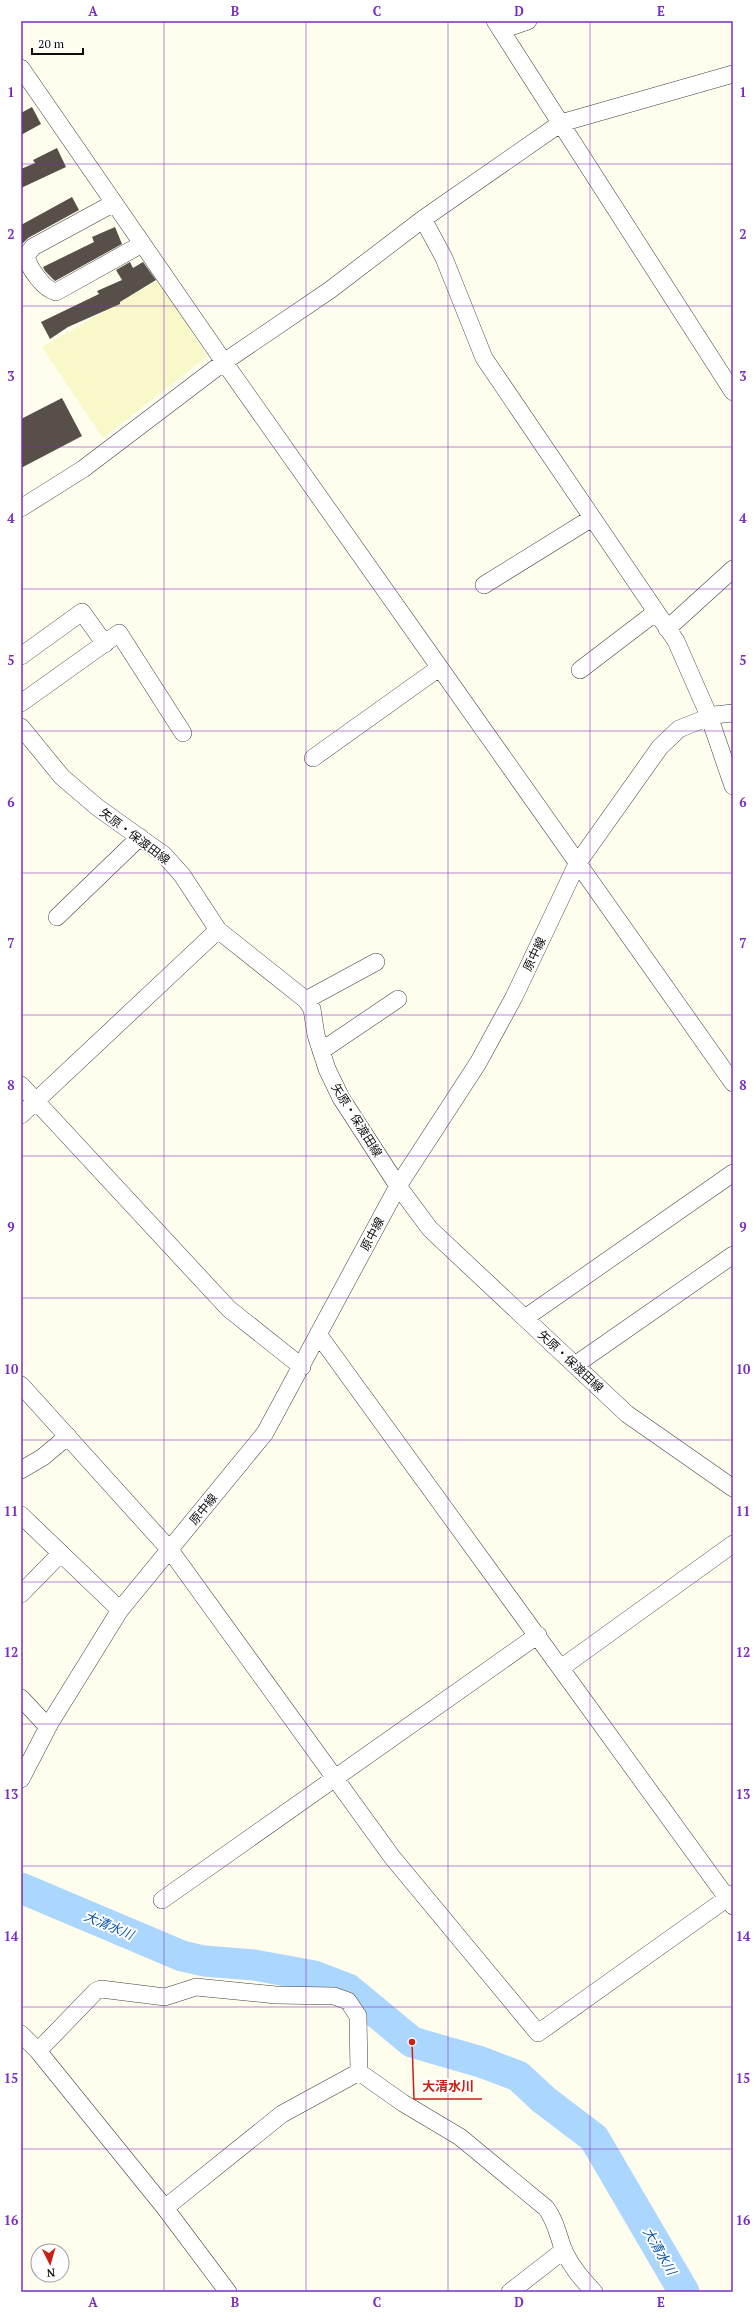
<svg xmlns="http://www.w3.org/2000/svg" width="754" height="2313" font-family="'PT Serif','Noto Sans JP',serif">
  <style>
    .farmland { fill: #f8f8c9 }
    .lines { fill: none; stroke-linecap: round; stroke-linejoin: round }
    .river { stroke: #abd6fd; stroke-width: 31 }
    .building { fill: #574f48 }
    .minor-casing { stroke: #404040; stroke-width: 18 }
    .minor { stroke: #fff; stroke-width: 17 }
    .grid { fill: none; stroke: #7b2cbf; stroke-width: 1; stroke-opacity: 0.55 }
    .labels { text-anchor: middle; dominant-baseline: central; stroke-width: 4; stroke-linejoin: round; paint-order: stroke }
    .street-label { font-size: 12px; fill: #0d0d0d; stroke: #fff }
    .water-label { font-size: 13px; font-style: italic; fill: #0955ac; stroke: #fff }
    .leader { fill: none; stroke: #cc1f16; stroke-width: 1.5 }
    .callout-dot { fill: #cc1f16; stroke: #fff; stroke-width: 1.5 }
    .callout-label { font-size: 13px; text-anchor: middle; font-weight: bold; fill: #cc1f16; stroke: #fff; stroke-width: 4; stroke-linejoin: round; paint-order: stroke }
    .neatline { fill: none; stroke: #7b2cbf; stroke-width: 1.5 }
    .grid-label { font-size: 13px; text-anchor: middle; font-weight: bold; fill: #7b2cbf }
  </style>
  <rect width="100%" height="100%" fill="#fffded"/>
  <path class="farmland" d="M159 280 207 356 103 438 42 347Z"/>
  <g class="lines">
    <path class="river" d="M21 1888 182 1956 204 1961 254 1965 314 1976 348 1989 412 2042 481 2062 518 2076 544 2100 594 2138 684 2292"/>
  </g>
  <path class="building" d="M32 107 41 124 21 135V113Z
    M57 148 66 167 21 188V169L35 163 33 160Z
    M72 197 79 210 28 238 21 245V225Z
    M115 227 122 244 55 281 45 271 43 267 94 242 92 237Z
    M130 262 133 268 143 262 156 280 120 302V304L68 327 50 339 41 322 99 294 97 291 122 280 116 270Z
    M62 398 82 436 21 468V419Z"/>
  <g class="lines">
    <defs>
      <path id="minor" d="M495 21 733 392
        M501 30 528 21
        M21 68 224 362 733 1083
        M114 203 33 247 26 256C29 268 43 289 56 292L142 244
        M423 219 444 258 484 358 676 641 709 716 733 786
        M21 508 83 469 224 362 330 290 423 219 561 123 733 74
        M484 585 592 518
        M667 629 733 569
        M21 656 82 612 105 644
        M580 670 656 612
        M21 703 119 633 183 733
        M21 727 62 777 97 807 164 855 182 875 218 930 306 1000 312 1009 316 1035 327 1069 341 1098 398 1186 430 1229 627 1414 733 1488
        M313 758 439 668
        M57 917 140 837
        M306 1000 376 962
        M321 1051 398 999
        M21 1085 229 1309 302 1367
        M21 1115 218 930
        M525 1318 733 1173
        M318 1334 733 1906
        M575 1365 733 1255
        M21 1385 170 1550 392 1857 538 2033 733 1894
        M21 1470 43 1457 68 1436
        M21 1515 120 1610
        M21 1594 61 1553
        M561 1668 733 1544
        M21 1698 48 1727
        M21 1779 50 1723 120 1610 265 1433 398 1186 478 1063 514 997 577 864 660 747 679 729 714 715 733 713
        M162 1900 538 1635
        M21 2034 38 2051 165 2208 228 2292
        M38 2051 96 1991 101 1989 165 1997 196 1987 276 1995 334 1996 348 2001 358 2016 359 2072 403 2103 460 2137 546 2208C556 2221 558 2236 564 2251 572 2268 582 2279 594 2292
        M165 2208 282 2114 359 2072
        M510 2292 564 2250"/>
    </defs>
    <use href="#minor" class="minor-casing"/>
    <use href="#minor" class="minor"/>
  </g>
  <path class="grid" d="M164 21V2292M306 21V2292M448 21V2292M590 21V2292M21 164H733M21 306H733M21 447H733M21 589H733M21 731H733M21 873H733M21 1015H733M21 1156H733M21 1298H733M21 1440H733M21 1582H733M21 1724H733M21 1866H733M21 2007H733M21 2149H733"/>
  <g class="labels">
    <g class="street-label">
      <text transform="translate(135 836) rotate(37)">矢原・保渡田線</text>
      <text transform="translate(534 954) rotate(-64)">原中線</text>
      <text transform="translate(357 1120) rotate(58)">矢原・保渡田線</text>
      <text transform="translate(372 1234) rotate(-62)">原中線</text>
      <text transform="translate(571 1361) rotate(43)">矢原・保渡田線</text>
      <text transform="translate(203 1509) rotate(-51)">原中線</text>
    </g>
    <g class="water-label">
      <text transform="translate(109 1925) rotate(23)">大清水川</text>
      <text transform="translate(660 2251) rotate(60)">大清水川</text>
    </g>
  </g>
  <path class="leader" d="M412 2042L414 2099H482"/>
  <circle class="callout-dot" cx="412" cy="2042" r="4"/>
  <g class="callout-label">
    <text x="448" y="2091">大清水川</text>
  </g>
  <rect width="754" height="2313" fill="none" stroke="#ffffff" stroke-width="44"/>
  <g transform="translate(50 2263) rotate(175)"><circle r="19" fill="#ffffff" stroke="#9e9e9e"/>
  <path d="M0-3L7 15L0 10L-7 15Z" fill="#cc1f16"/>
  <text y="-6" font-size="11" font-weight="bold" text-anchor="middle" fill="#0d0d0d">N</text>
  </g>
  <path d="M32 48v6h51v-6" fill="none" stroke="#0d0d0d" stroke-width="2"/>
  <text x="38" y="48" font-size="12" fill="#0d0d0d" stroke="#ffffff" stroke-width="3" paint-order="stroke">20 m</text>
  <rect x="22" y="22" width="710" height="2269" class="neatline"/>
  <g class="grid-label">
    <text x="93" y="16">A</text>
    <text x="235" y="16">B</text>
    <text x="377" y="16">C</text>
    <text x="519" y="16">D</text>
    <text x="661" y="16">E</text>
    <text x="11" y="97">1</text>
    <text x="743" y="97">1</text>
    <text x="11" y="239">2</text>
    <text x="743" y="239">2</text>
    <text x="11" y="381">3</text>
    <text x="743" y="381">3</text>
    <text x="11" y="523">4</text>
    <text x="743" y="523">4</text>
    <text x="11" y="665">5</text>
    <text x="743" y="665">5</text>
    <text x="11" y="807">6</text>
    <text x="743" y="807">6</text>
    <text x="11" y="948">7</text>
    <text x="743" y="948">7</text>
    <text x="11" y="1090">8</text>
    <text x="743" y="1090">8</text>
    <text x="11" y="1232">9</text>
    <text x="743" y="1232">9</text>
    <text x="11" y="1374">10</text>
    <text x="743" y="1374">10</text>
    <text x="11" y="1516">11</text>
    <text x="743" y="1516">11</text>
    <text x="11" y="1657">12</text>
    <text x="743" y="1657">12</text>
    <text x="11" y="1799">13</text>
    <text x="743" y="1799">13</text>
    <text x="11" y="1941">14</text>
    <text x="743" y="1941">14</text>
    <text x="11" y="2083">15</text>
    <text x="743" y="2083">15</text>
    <text x="11" y="2225">16</text>
    <text x="743" y="2225">16</text>
    <text x="93" y="2307">A</text>
    <text x="235" y="2307">B</text>
    <text x="377" y="2307">C</text>
    <text x="519" y="2307">D</text>
    <text x="661" y="2307">E</text>
  </g>
</svg>
